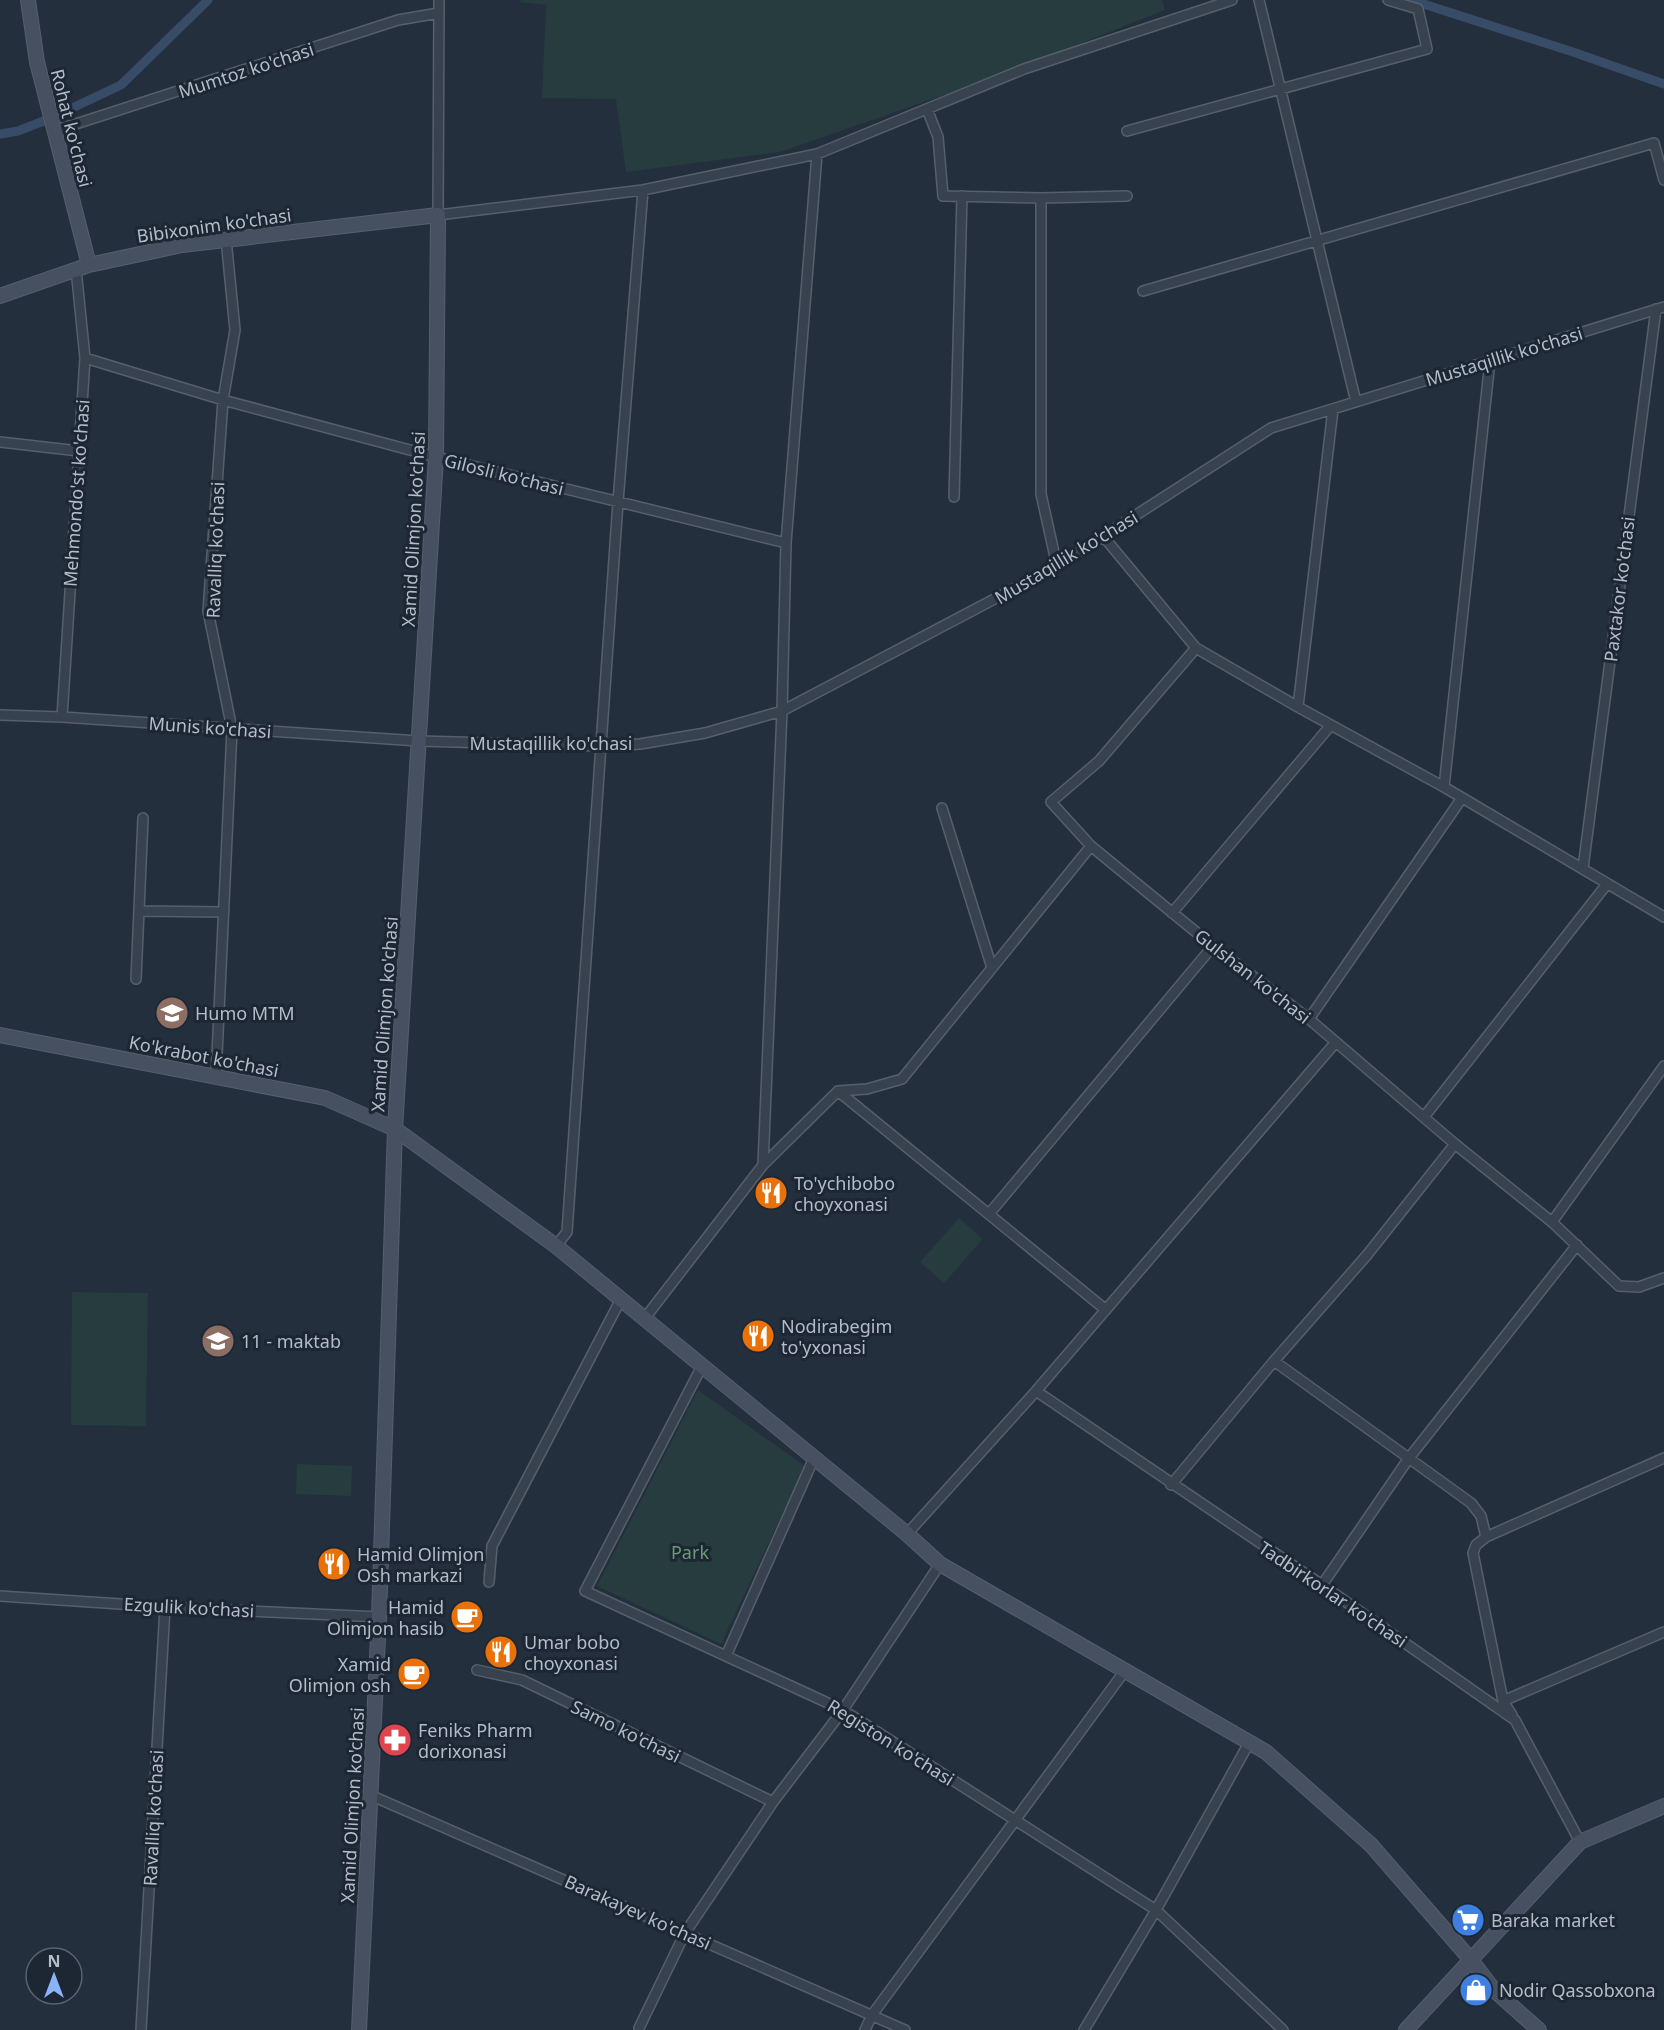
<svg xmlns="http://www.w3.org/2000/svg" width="1664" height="2030" font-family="'Noto Sans',sans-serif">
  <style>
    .green { fill: #263c3f }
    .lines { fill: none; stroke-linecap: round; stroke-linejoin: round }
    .canal { stroke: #394c67; stroke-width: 9 }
    .street-casing { stroke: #565f6c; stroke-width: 12 }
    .secondary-casing { stroke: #565f6c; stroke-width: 16 }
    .street { stroke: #38414e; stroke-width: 9 }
    .secondary { stroke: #465061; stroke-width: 14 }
    .labels { text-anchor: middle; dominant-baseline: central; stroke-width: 6; stroke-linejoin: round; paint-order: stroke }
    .street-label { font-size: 18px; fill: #b4bcc9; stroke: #1d2633 }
    .poi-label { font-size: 18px; fill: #b4bcc9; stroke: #1d2633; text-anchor: start }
    .park-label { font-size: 18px; fill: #6b9a76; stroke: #1d2633 }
  </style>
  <rect width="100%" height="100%" fill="#242f3e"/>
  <path class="green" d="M521 0H1162L1165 10 993 78 780 152 626 172 616 99 542 98 546 5 520 2Z
    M959 1218 983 1239 944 1283 920 1262Z
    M72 1292 148 1293 146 1426 71 1425Z
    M698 1390 805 1466 721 1644 597 1586Z
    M297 1464 352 1466 351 1496 296 1494Z"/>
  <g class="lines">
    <path class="canal" d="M1411 0 1573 52 1664 84
      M0 134 18 131 51 118 121 85 208 0"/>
    <defs>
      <path id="street" d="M439 0 438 215 643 190 817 154 1024 69 1232 0
        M1259 0 1356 402
        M927 109 938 137 943 196 1041 198 1127 196
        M54 131 398 20 439 13
        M1127 131 1427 49 1418 9 1388 0
        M1041 198V494L1057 566
        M1143 291 1654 143 1664 180
        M85 358 223 400 436 457 786 543
        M0 442 79 451
        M954 497 962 196
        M1103 536 1196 648 1298 707 1444 787 1664 917
        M1196 648 1099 761 1051 802 1091 846 1213 946 1309 1019 1455 1144 1552 1222 1619 1286 1639 1287 1664 1278
        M1298 707 1333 409
        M0 715 62 717 419 741 602 746 640 744 705 733 782 711 1057 566 1271 428 1664 307
        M62 717 85 358 76 269
        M1444 787 1490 361
        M942 808 992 968
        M1583 868 1656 309
        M139 911 224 912
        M1172 913 1331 725
        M136 979 143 818
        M1309 1019 1462 798
        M216 1077 232 729 208 611 223 400 235 330 226 239
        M838 1091 1106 1310
        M1424 1117 1607 884
        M763 1165 838 1091 867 1089 902 1079 1091 846
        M989 1214 1213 946
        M1552 1222 1664 1066
        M556 1246 567 1232 618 502 643 190
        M645 1318 763 1165 782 711 786 543 817 154
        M1274 1361 1471 1503 1481 1516 1486 1537 1664 1458
        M702 1366 585 1591 843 1710 1156 1910 1283 2030
        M1036 1391 1322 1585 1515 1720 1580 1842
        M1171 1485 1274 1361 1367 1255 1455 1144
        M907 1534 1036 1391 1336 1042
        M1486 1537 1476 1545 1473 1553 1503 1701
        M489 1582 492 1546 621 1299
        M1322 1585 1409 1458 1577 1245
        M0 1596 165 1607 379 1617
        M726 1656 814 1458
        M477 1670 522 1680 773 1802
        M1512 1715 1503 1701 1664 1632
        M370 1795 905 2030
        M639 2028 685 1933 773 1802 843 1710 940 1564
        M141 2030 165 1607
        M865 2030 872 2015 1124 1672
        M1084 2030 1156 1910 1249 1743"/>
      <path id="secondary" d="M28 0 37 62 89 265
        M0 296 89 265 182 245 438 215 436 457 395 1129 379 1617 359 2030
        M0 1035 325 1098 395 1129 556 1246 907 1534 940 1564 1266 1752 1371 1845 1471 1960 1494 1990 1539 2030
        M1406 2030 1580 1842 1664 1806"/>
    </defs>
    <use href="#street" class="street-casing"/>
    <use href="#secondary" class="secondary-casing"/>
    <use href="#street" class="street"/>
    <use href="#secondary" class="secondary"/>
  </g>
  <defs>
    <symbol id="school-disc" viewBox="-11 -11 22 22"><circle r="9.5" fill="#8d6e63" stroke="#1d2633"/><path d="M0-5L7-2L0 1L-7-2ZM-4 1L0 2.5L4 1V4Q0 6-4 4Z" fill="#fff"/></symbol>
    <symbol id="restaurant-disc" viewBox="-11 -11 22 22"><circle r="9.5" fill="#e8710a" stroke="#1d2633"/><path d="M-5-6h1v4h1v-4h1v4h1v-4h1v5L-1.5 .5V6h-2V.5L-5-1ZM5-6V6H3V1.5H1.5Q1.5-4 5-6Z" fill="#fff"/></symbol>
    <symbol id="cafe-disc" viewBox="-11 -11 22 22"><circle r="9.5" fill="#e8710a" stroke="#1d2633"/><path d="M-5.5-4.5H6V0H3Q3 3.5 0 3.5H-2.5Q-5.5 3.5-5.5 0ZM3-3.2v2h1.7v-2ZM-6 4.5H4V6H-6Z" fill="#fff"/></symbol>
    <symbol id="pharmacy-disc" viewBox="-11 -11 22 22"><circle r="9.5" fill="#e0444e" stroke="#1d2633"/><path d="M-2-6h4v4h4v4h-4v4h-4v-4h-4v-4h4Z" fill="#fff"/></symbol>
    <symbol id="supermarket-disc" viewBox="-11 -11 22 22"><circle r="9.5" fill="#3f7fe0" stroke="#1d2633"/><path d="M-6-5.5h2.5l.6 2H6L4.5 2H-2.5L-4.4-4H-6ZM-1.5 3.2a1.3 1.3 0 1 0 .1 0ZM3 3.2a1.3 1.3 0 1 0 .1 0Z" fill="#fff"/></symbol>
    <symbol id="shop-disc" viewBox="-11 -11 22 22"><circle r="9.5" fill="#3f7fe0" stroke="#1d2633"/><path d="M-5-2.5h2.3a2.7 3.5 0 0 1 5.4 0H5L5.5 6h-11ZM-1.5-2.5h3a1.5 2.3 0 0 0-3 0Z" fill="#fff"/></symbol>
  </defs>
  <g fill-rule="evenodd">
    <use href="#school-disc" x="153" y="994" width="38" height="38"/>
    <use href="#restaurant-disc" x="752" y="1174" width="38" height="38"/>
    <use href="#restaurant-disc" x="739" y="1317" width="38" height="38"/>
    <use href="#school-disc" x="199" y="1322" width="38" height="38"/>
    <use href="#restaurant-disc" x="315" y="1545" width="38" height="38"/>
    <use href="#cafe-disc" x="448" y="1598" width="38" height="38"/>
    <use href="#restaurant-disc" x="482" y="1633" width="38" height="38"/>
    <use href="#cafe-disc" x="395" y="1655" width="38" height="38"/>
    <use href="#pharmacy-disc" x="376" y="1721" width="38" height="38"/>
    <use href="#supermarket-disc" x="1449" y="1901" width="38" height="38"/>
    <use href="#shop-disc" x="1457" y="1971" width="38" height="38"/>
  </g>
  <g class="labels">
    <g class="street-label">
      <text transform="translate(246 70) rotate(-18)">Mumtoz ko'chasi</text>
      <text transform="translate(72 128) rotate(76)">Rohat ko'chasi</text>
      <text transform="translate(214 225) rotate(-8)">Bibixonim ko'chasi</text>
      <text transform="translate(1504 356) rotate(-17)">Mustaqillik ko'chasi</text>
      <text transform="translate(504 474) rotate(14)">Gilosli ko'chasi</text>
      <text transform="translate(76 493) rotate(-86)">Mehmondo'st ko'chasi</text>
      <text transform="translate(413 529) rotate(-87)">Xamid Olimjon ko'chasi</text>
      <text transform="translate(215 550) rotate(-88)">Ravalliq ko'chasi</text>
      <text transform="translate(1066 557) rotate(-31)">Mustaqillik ko'chasi</text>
      <text transform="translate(1619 589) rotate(-83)">Paxtakor ko'chasi</text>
      <text transform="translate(210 727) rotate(4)">Munis ko'chasi</text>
      <text x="551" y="743">Mustaqillik ko'chasi</text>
      <text transform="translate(1253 976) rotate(38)">Gulshan ko'chasi</text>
      <text transform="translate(384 1014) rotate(-86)">Xamid Olimjon ko'chasi</text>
      <text transform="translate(204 1056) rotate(11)">Ko'krabot ko'chasi</text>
      <text transform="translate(1333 1594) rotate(34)">Tadbirkorlar ko'chasi</text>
      <text transform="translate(189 1607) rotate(3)">Ezgulik ko'chasi</text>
      <text transform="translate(626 1731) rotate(26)">Samo ko'chasi</text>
      <text transform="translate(891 1742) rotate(32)">Registon ko'chasi</text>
      <text transform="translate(352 1805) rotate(-87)">Xamid Olimjon ko'chasi</text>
      <text transform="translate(153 1818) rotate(-87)">Ravalliq ko'chasi</text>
      <text transform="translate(638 1912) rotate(24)">Barakayev ko'chasi</text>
    </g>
    <g class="poi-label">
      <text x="195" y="1013">Humo MTM</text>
      <text x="794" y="1183">To'ychibobo<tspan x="794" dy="21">choyxonasi</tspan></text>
      <text x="781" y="1326">Nodirabegim<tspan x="781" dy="21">to'yxonasi</tspan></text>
      <text x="241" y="1341">11 - maktab</text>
      <text x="357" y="1554">Hamid Olimjon<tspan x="357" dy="21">Osh markazi</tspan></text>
      <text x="444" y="1607" text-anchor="end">Hamid<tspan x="444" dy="21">Olimjon hasib</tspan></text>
      <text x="524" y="1642">Umar bobo<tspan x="524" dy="21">choyxonasi</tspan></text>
      <text x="391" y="1664" text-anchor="end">Xamid<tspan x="391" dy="21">Olimjon osh</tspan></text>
      <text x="418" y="1730">Feniks Pharm<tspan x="418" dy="21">dorixonasi</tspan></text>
      <text x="1491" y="1920">Baraka market</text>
      <text x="1499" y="1990">Nodir Qassobxona</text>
    </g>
    <g class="park-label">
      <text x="690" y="1552">Park</text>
    </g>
  </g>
  <g transform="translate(54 1976)"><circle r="28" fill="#1d2633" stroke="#59626f" stroke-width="1.5"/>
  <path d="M0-4.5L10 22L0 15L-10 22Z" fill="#8ab4f8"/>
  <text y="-9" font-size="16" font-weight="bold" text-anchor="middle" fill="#b4bcc9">N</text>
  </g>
</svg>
